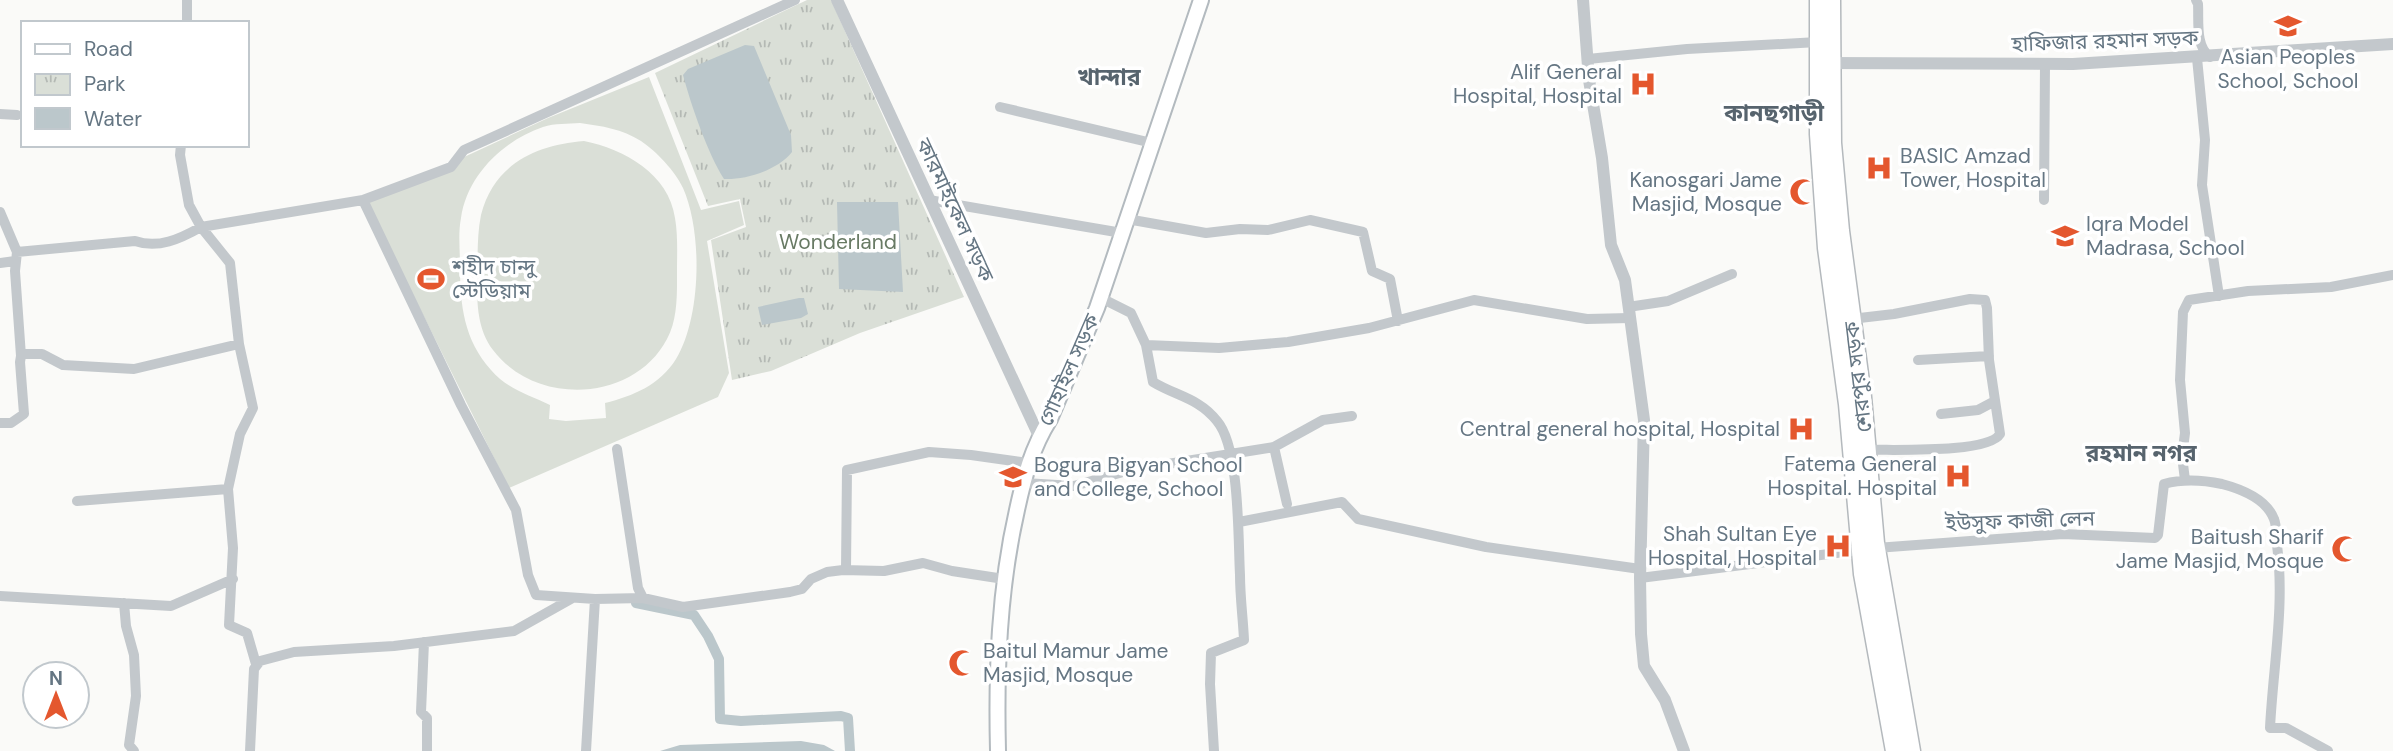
<svg xmlns="http://www.w3.org/2000/svg" width="2393" height="751" font-family="'DM Sans','Noto Sans Bengali',sans-serif">
  <style>
    .green { fill: #dadfd7; fill-rule: evenodd }
    .park { fill: url(#park-tufts) }
    .water { fill: #bbc7cb }
    .lines { fill: none; stroke-linecap: round; stroke-linejoin: round }
    .canal { stroke: #bbc7cb; stroke-width: 10 }
    .secondary-casing { stroke: #b3babf; stroke-width: 18 }
    .trunk-casing { stroke: #b4b9bd; stroke-width: 21 }
    .minor { stroke: #c3c8cc; stroke-width: 10 }
    .tertiary { stroke: #c3c8cc; stroke-width: 12 }
    .secondary { stroke: #fff; stroke-width: 14 }
    .trunk { stroke: #fff; stroke-width: 18 }
    .labels { text-anchor: middle; dominant-baseline: central; stroke-width: 7; stroke-linejoin: round; paint-order: stroke }
    .street-label { font-size: 21px; fill: #657683; stroke: #fff }
    .poi-label { font-size: 21px; fill: #657683; stroke: #fff; text-anchor: end }
    .park-label { font-size: 21px; fill: #687a64; stroke: #fff }
    .neighbourhood-label { font-size: 23px; font-weight: bold; fill: #57646e; stroke: #fff }
  </style>
  <defs>
    <pattern id="park-tufts" width="24" height="20" patternUnits="userSpaceOnUse" patternTransform="scale(1.75)"><rect width="24" height="20" fill="#dadfd7"/><path d="M3 7l-1-3M5 7V3M7 7l1-3M15 17l-1-3M17 17v-4M19 17l1-3" fill="none" stroke="#b4b9b4"/></pattern>
  </defs>
  <rect width="100%" height="100%" fill="#fafaf8"/>
  <path class="green" d="M649 77 701 210 739 201 744 225 707 241 729 373 718 397 509 488 367 202 548 118ZM580 123C602 126 622 129 641 141 657 152 675 171 683 188 703 233 701 318 676 359 660 385 633 396 605 403L606 418 566 421 549 419 550 405C529 395 507 389 491 370 464 340 460 305 460 266 460 250 458 233 461 218 467 175 504 140 543 127 555 123 568 124 580 123Z
    M584 141C624 149 669 174 675 218 678 235 677 254 677 271 677 293 678 319 667 339 634 402 536 407 493 350 476 328 477 299 477 273 478 254 477 234 481 215 494 164 536 145 584 141Z"/>
  <path class="park" d="M807 0H831L964 297 860 333 771 371 732 380 711 240 746 227 740 199 708 206 655 73Z"/>
  <path class="water" d="M745 45 754 46 791 135 792 152C778 170 746 180 724 179 708 154 691 105 683 75L688 69Z
    M837 202H898L903 292 839 289Z
    M799 298H804L808 314 801 318 762 325 758 307Z
    M801 741 824 745 835 751H660L680 745Z"/>
  <g class="lines">
    <path class="canal" d="M636 603 694 615 708 636 719 659 720 719 741 721 841 716 848 718 850 751"/>
    <defs>
      <path id="secondary" d="M998 751C996 670 999 589 1017 510 1024 477 1032 448 1050 419L1097 308 1201 0"/>
      <path id="trunk" d="M1819 0V134L1827 248 1848 404 1863 574 1895 751
        M1831 0 1832 143 1840 231 1862 397 1875 543 1911 751"/>
    </defs>
    <use href="#secondary" class="secondary-casing"/>
    <use href="#trunk" class="trunk-casing"/>
    <path class="minor" d="M2196 0 2198 4C2199 21 2195 46 2210 57
      M187 23V0
      M2197 58 2205 140 2202 185 2219 296
      M1588 59 1687 49 1818 42
      M1000 107 1152 143
      M0 114 17 115
      M181 145 180 155 189 205 201 227 230 263 239 344 253 408 240 434 228 489 233 548 229 625 247 633 256 664
      M363 200 461 405 516 510 528 575 536 595 595 599 643 598 683 607 790 592 802 589 811 579 827 572 843 570 884 571 923 563 952 571 1004 579
      M929 200 1122 233
      M2044 200 2045 64
      M0 212 17 252 15 271 21 356
      M1127 219 1206 233 1240 229 1268 230 1310 220 1363 232 1372 271 1390 279 1398 321
      M17 252 135 241C158 249 180 239 201 227L363 200 451 167 464 150 795 0
      M0 263 15 261
      M1101 298 1131 313 1146 345 1219 348 1288 342 1369 328 1474 300 1587 319 1630 318
      M1628 307 1668 301 1732 274
      M1851 319 1894 314 1970 299 1985 300 1987 308 1989 360 2000 434C1988 454 1891 449 1866 450
      M1146 345 1153 382C1176 396 1199 398 1217 421 1240 448 1238 539 1240 575 1240 597 1243 618 1244 640L1211 653 1210 684 1214 751
      M1918 360 1989 356
      M1941 414 1978 410 1995 401
      M0 423H11L24 414 20 362 21 356 25 354H42L63 365 134 369 239 344
      M1274 447 1287 504
      M617 449 638 588 643 598
      M2185 480 2182 456 2185 433 2180 380 2183 312 2189 300 2248 291 2331 287 2393 275
      M1024 483 1074 486 1130 470 1274 447 1323 420 1352 416
      M77 501 228 489
      M1239 522 1342 502 1358 519 1486 547 1640 569
      M1876 548 2063 534 2155 538 2158 535 2164 484C2182 479 2203 480 2222 484 2241 489 2266 498 2274 519 2277 526 2276 537 2277 545 2285 606 2273 667 2270 728H2286L2328 751
      M846 570 847 470 929 452 971 455 1028 463
      M1640 578 1860 550
      M0 596 171 606 233 579
      M124 603 126 626 134 655 136 696 129 745 134 751
      M424 642 421 712 427 718V751
      M250 751 254 669 260 661 294 652 394 646 514 631 571 599
      M586 751 595 599"/>
    <path class="tertiary" d="M837 0 1039 436
      M1583 0 1589 80 1602 158 1611 245 1625 280 1644 420 1640 578 1641 634 1644 666 1665 700 1684 751
      M1826 63 2073 64 2393 44"/>
    <use href="#secondary" class="secondary"/>
    <use href="#trunk" class="trunk"/>
  </g>
  <defs>
    <symbol id="school-bare" viewBox="-9 -9 18 18"><path d="M0-5L7-2L0 1L-7-2ZM-4 1L0 2.5L4 1V4Q0 6-4 4Z" fill="#e4572e" stroke="#fff" stroke-width="2.5" paint-order="stroke"/></symbol>
    <symbol id="hospital-bare" viewBox="-9 -9 18 18"><path d="M-5-5h3v3.5h4V-5h3V5h-3V1.5h-4V5h-3Z" fill="#e4572e" stroke="#fff" stroke-width="2.5" paint-order="stroke"/></symbol>
    <symbol id="mosque-bare" viewBox="-9 -9 18 18"><path d="M3.5-4.9A6 6 0 1 0 3.5 4.9A5 5 0 1 1 3.5-4.9Z" fill="#e4572e" stroke="#fff" stroke-width="2.5" paint-order="stroke"/></symbol>
    <symbol id="stadium-bare" viewBox="-9 -9 18 18"><path d="M0-5a6.5 5 0 1 0 0 10a6.5 5 0 1 0 0-10ZM-3.5-1.8h7v3.6h-7Z" fill="#e4572e" stroke="#fff" stroke-width="2.5" paint-order="stroke"/></symbol>
  </defs>
  <g fill-rule="evenodd">
    <use href="#school-bare" x="2269" y="7" width="38" height="38"/>
    <use href="#hospital-bare" x="1624" y="65" width="38" height="38"/>
    <use href="#hospital-bare" x="1860" y="149" width="38" height="38"/>
    <use href="#mosque-bare" x="1784" y="173" width="38" height="38"/>
    <use href="#school-bare" x="2046" y="217" width="38" height="38"/>
    <use href="#stadium-bare" x="412" y="260" width="38" height="38"/>
    <use href="#hospital-bare" x="1782" y="410" width="38" height="38"/>
    <use href="#hospital-bare" x="1939" y="457" width="38" height="38"/>
    <use href="#school-bare" x="994" y="458" width="38" height="38"/>
    <use href="#hospital-bare" x="1819" y="527" width="38" height="38"/>
    <use href="#mosque-bare" x="2326" y="530" width="38" height="38"/>
    <use href="#mosque-bare" x="943" y="644" width="38" height="38"/>
  </g>
  <g class="labels">
    <g class="street-label">
      <text transform="translate(2105 41) rotate(-2)">হাফিজার রহমান সড়ক</text>
      <text transform="translate(955 210) rotate(65)">কারমাইকেল সড়ক</text>
      <text transform="translate(1069 370) rotate(-66)">গোহাইল সড়ক</text>
      <text transform="translate(1858 377) rotate(-97)">শেরপুর সড়ক</text>
      <text transform="translate(2020 521) rotate(-2)">ইউসুফ কাজী লেন</text>
    </g>
    <g class="poi-label">
      <text x="2288" y="57" text-anchor="middle">Asian Peoples<tspan x="2288" dy="24">School, School</tspan></text>
      <text x="1622" y="72">Alif General<tspan x="1622" dy="24">Hospital, Hospital</tspan></text>
      <text x="1900" y="156" text-anchor="start">BASIC Amzad<tspan x="1900" dy="24">Tower, Hospital</tspan></text>
      <text x="1782" y="180">Kanosgari Jame<tspan x="1782" dy="24">Masjid, Mosque</tspan></text>
      <text x="2086" y="224" text-anchor="start">Iqra Model<tspan x="2086" dy="24">Madrasa, School</tspan></text>
      <text x="452" y="267" text-anchor="start">শহীদ চান্দু<tspan x="452" dy="24">স্টেডিয়াম</tspan></text>
      <text x="1780" y="429">Central general hospital, Hospital</text>
      <text x="1937" y="464">Fatema General<tspan x="1937" dy="24">Hospital. Hospital</tspan></text>
      <text x="1034" y="465" text-anchor="start">Bogura Bigyan School<tspan x="1034" dy="24">and College, School</tspan></text>
      <text x="1817" y="534">Shah Sultan Eye<tspan x="1817" dy="24">Hospital, Hospital</tspan></text>
      <text x="2324" y="537">Baitush Sharif<tspan x="2324" dy="24">Jame Masjid, Mosque</tspan></text>
      <text x="983" y="651" text-anchor="start">Baitul Mamur Jame<tspan x="983" dy="24">Masjid, Mosque</tspan></text>
    </g>
    <g class="park-label">
      <text x="838" y="242">Wonderland</text>
    </g>
    <g class="neighbourhood-label">
      <text x="1109" y="77">খান্দার</text>
      <text x="1774" y="113">কানছগাড়ী</text>
      <text x="2141" y="453">রহমান নগর</text>
    </g>
  </g>
  <rect x="21" y="21" width="228" height="126" fill="#ffffff" stroke="#c1c8cd" stroke-width="2"/>
  <rect x="35" y="44" width="35" height="10" fill="#ffffff" stroke="#c1c8cd" stroke-width="2"/>
  <text x="84" y="56" font-size="21" fill="#657683">Road</text>
  <rect x="35" y="74" width="35" height="21" fill="url(#park-tufts)" stroke="#c1c8cd" stroke-width="2"/>
  <text x="84" y="91" font-size="21" fill="#657683">Park</text>
  <rect x="35" y="108" width="35" height="21" fill="#bbc7cb" stroke="#c1c8cd" stroke-width="2"/>
  <text x="84" y="126" font-size="21" fill="#657683">Water</text>
  <g transform="translate(56 695)"><circle r="33" fill="#ffffff" stroke="#c1c8cd" stroke-width="2"/>
  <path d="M0-5L12 26L0 18L-12 26Z" fill="#e4572e"/>
  <text y="-10" font-size="19" font-weight="bold" text-anchor="middle" fill="#657683">N</text>
  </g>
</svg>
